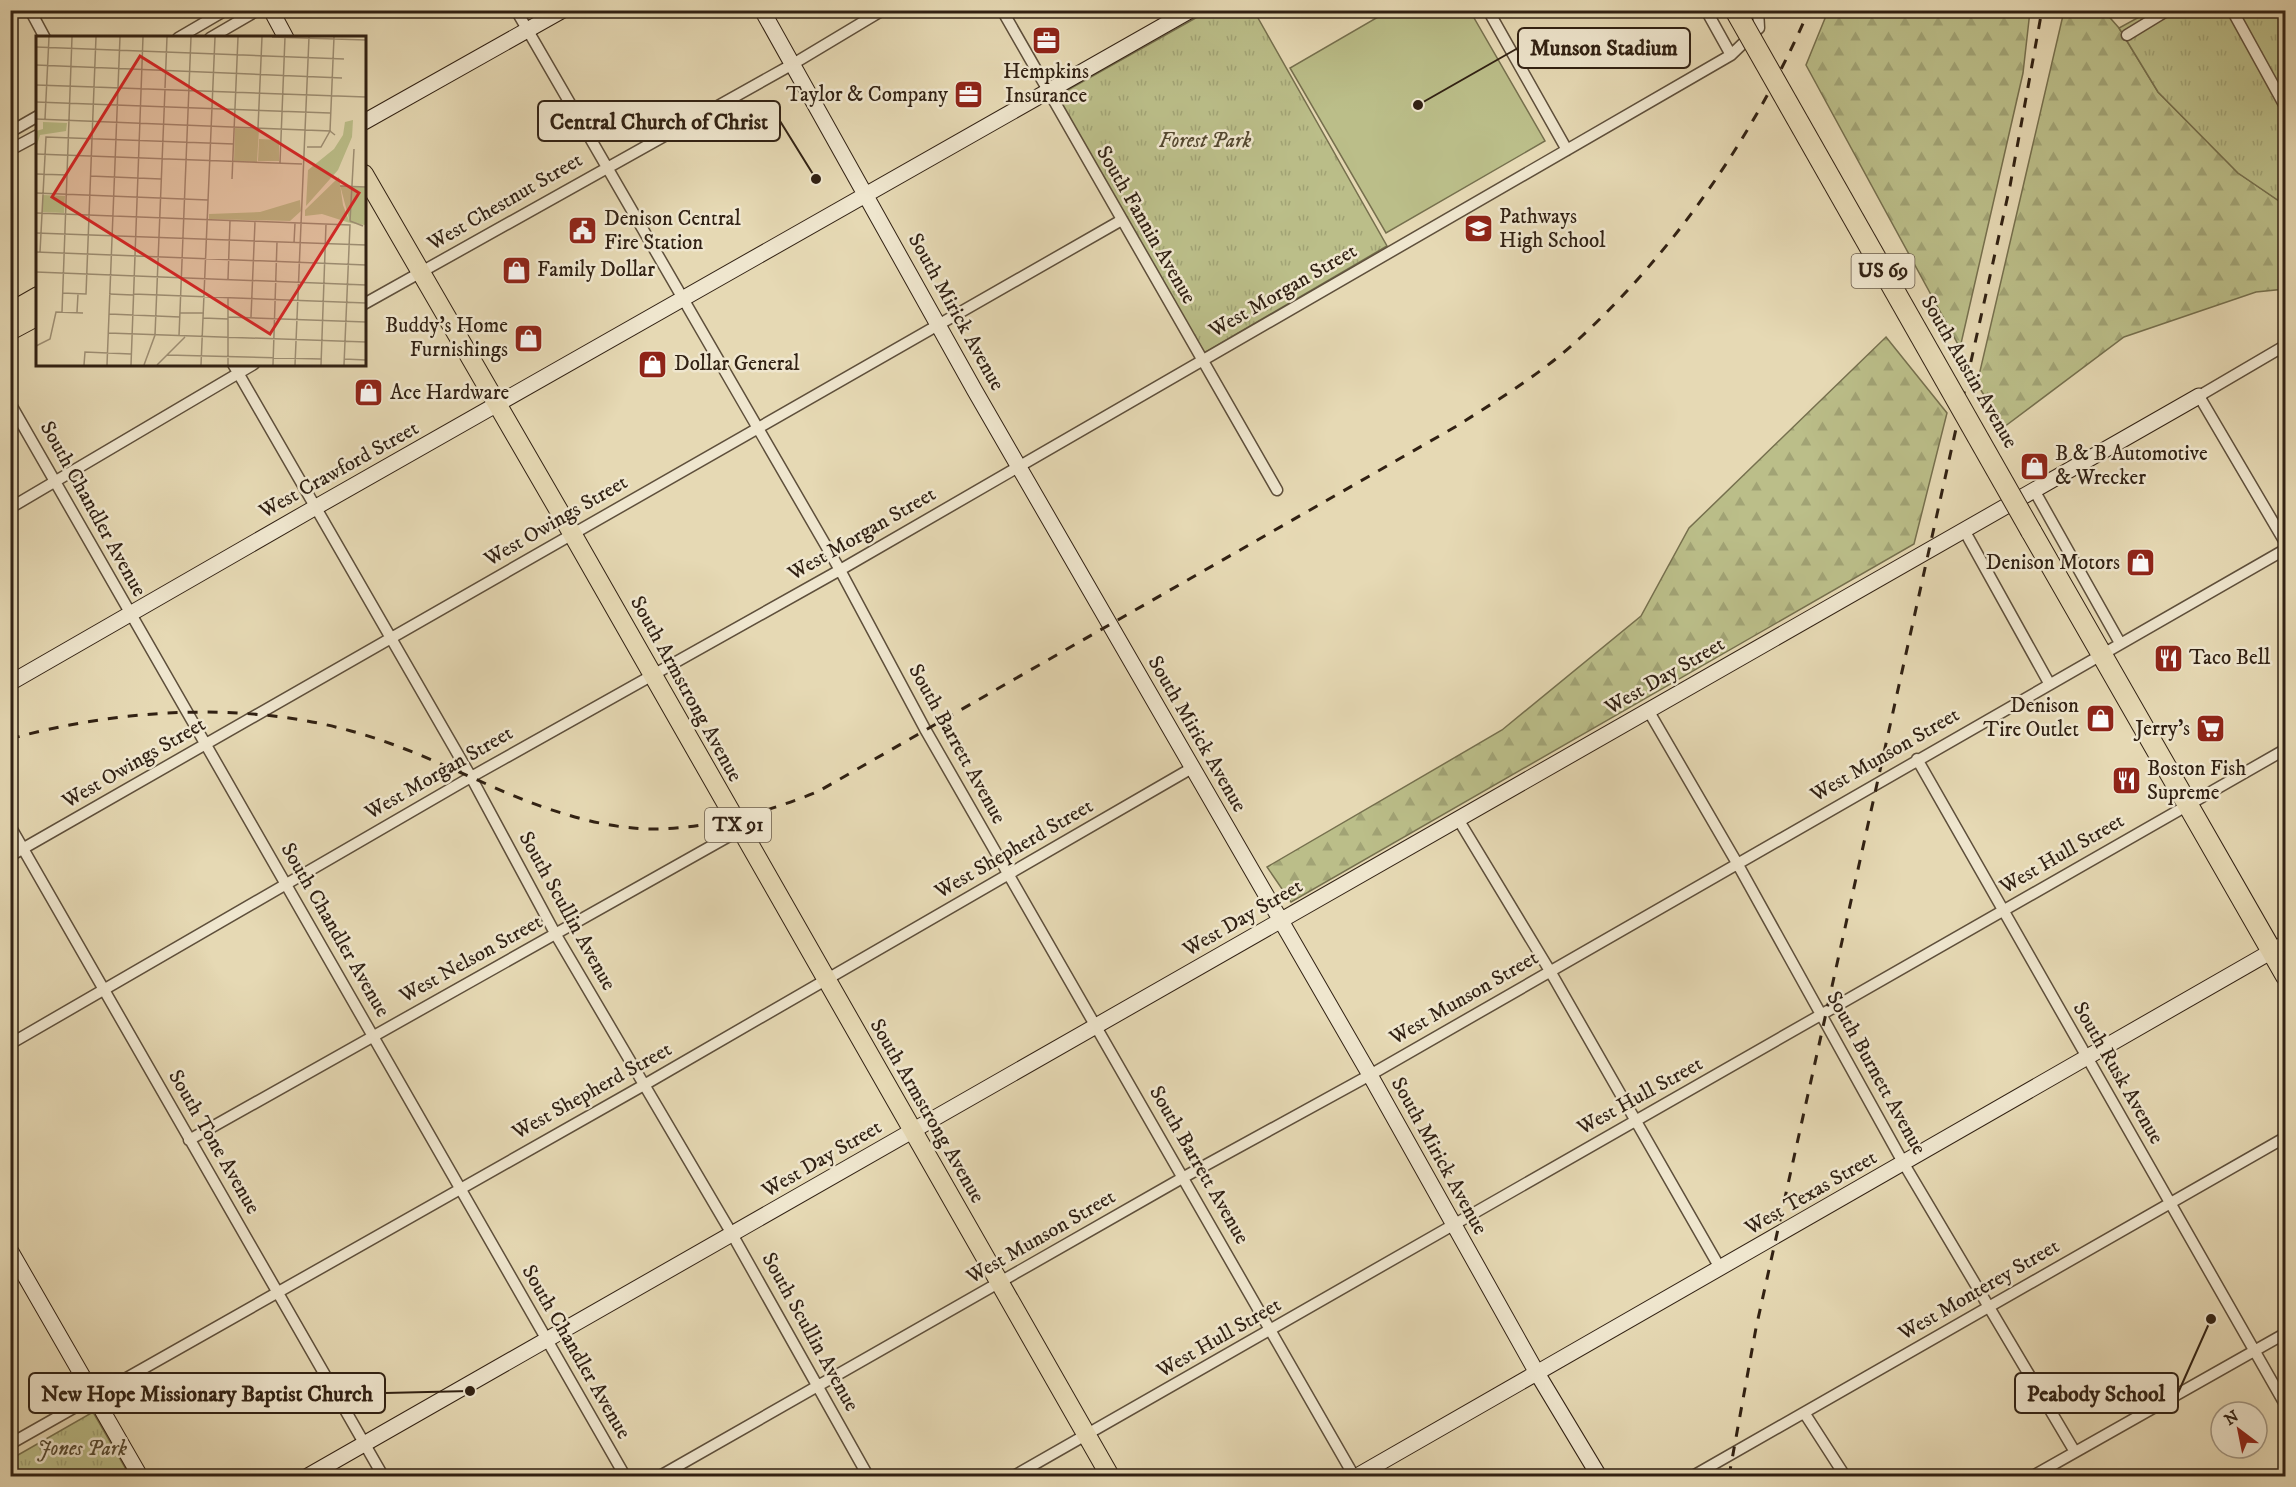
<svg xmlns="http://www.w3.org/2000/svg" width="2296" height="1487" font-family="'IM FELL DW Pica',serif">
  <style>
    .grass { fill: #bbbe89; stroke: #76704e; stroke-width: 1.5 }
    .forest { fill: url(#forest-firs); stroke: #76704e; stroke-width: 1.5 }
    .park { fill: url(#park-tufts); stroke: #76704e; stroke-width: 1.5 }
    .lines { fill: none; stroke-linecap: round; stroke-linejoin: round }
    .street-casing { stroke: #5e4f3b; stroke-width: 13 }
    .secondary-casing { stroke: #312113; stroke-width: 17 }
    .primary-casing { stroke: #312113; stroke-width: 20 }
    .highway-casing { stroke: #312113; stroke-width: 22 }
    .street { stroke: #efe6ce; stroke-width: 10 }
    .secondary { stroke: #efe6ce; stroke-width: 15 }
    .primary { stroke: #e6d9b4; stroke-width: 18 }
    .highway { stroke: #e6d9b4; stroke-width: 20 }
    .rail { stroke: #312113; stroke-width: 3; stroke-dasharray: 10 10; stroke-linecap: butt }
    .highway-bridge-casing { stroke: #312113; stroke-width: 22; stroke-linecap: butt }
    .highway-bridge { stroke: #e6d9b4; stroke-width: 20 }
    .labels { text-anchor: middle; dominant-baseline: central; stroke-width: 5; stroke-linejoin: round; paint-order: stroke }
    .shield { fill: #efe6ce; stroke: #6a5c4b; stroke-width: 1.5 }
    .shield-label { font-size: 20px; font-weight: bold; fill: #312113 }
    .poi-label { font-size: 21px; fill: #312113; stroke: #efe6ce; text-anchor: start }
    .park-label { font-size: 21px; font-style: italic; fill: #544830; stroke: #efe6ce }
    .street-label { font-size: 21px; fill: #312113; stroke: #efe6ce }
    .inset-road { fill: none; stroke: #9e8f74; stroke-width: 1.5 }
    .view { fill: #d62828; fill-opacity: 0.15; stroke: #d62828; stroke-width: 3 }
    .inset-edge { fill: none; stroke: #312113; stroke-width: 3 }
    .leader { fill: none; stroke: #312113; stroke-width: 2 }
    .callout-dot { fill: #312113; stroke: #efe6ce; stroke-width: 2 }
    .callout { fill: #efe6ce; stroke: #312113; stroke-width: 2 }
    .callout-label { font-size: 22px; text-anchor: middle; font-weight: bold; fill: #312113 }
  </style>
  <defs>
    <pattern id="forest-firs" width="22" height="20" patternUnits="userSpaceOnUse" patternTransform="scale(1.5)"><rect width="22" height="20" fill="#bbbe89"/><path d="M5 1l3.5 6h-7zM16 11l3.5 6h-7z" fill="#a1a375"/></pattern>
    <pattern id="park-tufts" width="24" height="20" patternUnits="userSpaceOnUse" patternTransform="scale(1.5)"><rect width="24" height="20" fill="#bbbe89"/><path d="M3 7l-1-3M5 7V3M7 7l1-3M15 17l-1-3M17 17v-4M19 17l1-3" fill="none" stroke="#a1a375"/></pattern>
  </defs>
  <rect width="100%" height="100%" fill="#e6d9b4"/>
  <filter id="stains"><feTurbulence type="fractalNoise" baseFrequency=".00333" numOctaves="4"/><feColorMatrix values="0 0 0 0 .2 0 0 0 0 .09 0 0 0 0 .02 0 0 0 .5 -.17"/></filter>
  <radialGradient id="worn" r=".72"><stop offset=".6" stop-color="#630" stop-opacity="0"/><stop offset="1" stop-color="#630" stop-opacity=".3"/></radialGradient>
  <path class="grass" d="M1390 10 1470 11 1545 141 1386 233 1290 68Z"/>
  <path class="forest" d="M1828 11H2030L2023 73 1960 348 1806 65Z
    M2064 11H2104L2119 28 2158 92 2238 173 2285 205V289L2256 292 2124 337 2004 427 1977 384Z
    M1886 337 1947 413 1914 544 1291 902 1267 867 1502 730 1641 616 1689 528Z"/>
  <path class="park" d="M1208 11H1254L1387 246 1204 353 1057 96Z
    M2150 11H2285V205L2238 173 2158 92 2119 28Z
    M93 1412 130 1476H11V1459Z"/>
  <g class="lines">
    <defs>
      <path id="street" d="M30 10 45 38
        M516 10 840 570 925 729 1354 1476
        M1002 10 1277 490
        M1488 10 1567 150
        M1706 10 1731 55
        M2232 10 2286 108
        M2127 35 2168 10
        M178 38 226 10
        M210 38 258 10
        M10 132 38 116
        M10 150 38 135
        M364 304 793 64 883 10
        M2286 345 2199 396 2286 544
        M233 364 471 777 556 935 732 1234 868 1476
        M10 403 625 1476
        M2034 490 2120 643
        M10 508 254 364
        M1964 530 2049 683
        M1648 710 1737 863 1904 1164 2075 1452
        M1917 759 2286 1406
        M1458 819 1550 971 1720 1268
        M10 826 383 1476
        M10 856 1120 221
        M10 1044 471 777 840 570 1731 55 1759 28 1758 10
        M189 1140 740 830
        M1805 1414 1845 1476
        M10 1444 644 1085 1192 768
        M660 1476 1184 1177 1370 1075 2286 549
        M1014 1476 2286 749
        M1693 1476 2286 1137
        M2033 1476 2286 1333"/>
      <path id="secondary" d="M271 10 286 38
        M762 10 975 391 1370 1075 1537 1373 1599 1476
        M364 122 563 10
        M10 683 316 507 1191 10
        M10 1250 140 1476
        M308 1476 2199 396
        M1357 1476 2286 943"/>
      <path id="primary" d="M364 174 573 535 1110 1476
        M10 312 38 296
        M10 331 38 316"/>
      <path id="highway" d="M2031 531 2286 976"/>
    </defs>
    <use href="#street" class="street-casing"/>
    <use href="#secondary" class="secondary-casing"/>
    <use href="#primary" class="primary-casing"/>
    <use href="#highway" class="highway-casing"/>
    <use href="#street" class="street"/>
    <use href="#secondary" class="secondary"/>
    <use href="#primary" class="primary"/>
    <use href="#highway" class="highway"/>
    <path class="rail" d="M10 739C117 709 244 701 351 731 411 747 467 777 524 800 558 813 597 825 633 828 690 834 767 813 819 791L1455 427C1498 400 1544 372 1581 337 1678 247 1756 132 1809 10
      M1729 1476 1756 1328 2010 186 2042 10"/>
    <defs>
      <path id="highway-bridge" d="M1735 10 2031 531"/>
    </defs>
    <use href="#highway-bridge" class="highway-bridge-casing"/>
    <use href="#highway-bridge" class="highway-bridge"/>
  </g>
  <defs>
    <symbol id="office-square" viewBox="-11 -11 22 22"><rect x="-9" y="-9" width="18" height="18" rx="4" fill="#8f2418" stroke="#efe6ce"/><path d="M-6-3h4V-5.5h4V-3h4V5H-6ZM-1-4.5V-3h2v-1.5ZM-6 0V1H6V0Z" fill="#fff"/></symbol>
    <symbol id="school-square" viewBox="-11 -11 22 22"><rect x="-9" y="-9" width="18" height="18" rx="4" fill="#8f2418" stroke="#efe6ce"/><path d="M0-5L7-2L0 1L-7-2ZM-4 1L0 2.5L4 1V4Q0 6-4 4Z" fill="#fff"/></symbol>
    <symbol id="civic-square" viewBox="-11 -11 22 22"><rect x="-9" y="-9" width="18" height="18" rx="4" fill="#8f2418" stroke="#efe6ce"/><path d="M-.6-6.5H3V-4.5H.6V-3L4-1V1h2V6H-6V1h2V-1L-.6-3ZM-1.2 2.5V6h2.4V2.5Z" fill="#fff"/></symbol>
    <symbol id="shop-square" viewBox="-11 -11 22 22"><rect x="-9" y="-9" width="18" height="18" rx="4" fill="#8f2418" stroke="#efe6ce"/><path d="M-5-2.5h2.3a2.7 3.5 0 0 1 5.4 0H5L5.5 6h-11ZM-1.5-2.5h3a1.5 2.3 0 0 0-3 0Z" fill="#fff"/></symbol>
    <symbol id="restaurant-square" viewBox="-11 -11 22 22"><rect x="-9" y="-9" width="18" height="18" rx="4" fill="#8f2418" stroke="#efe6ce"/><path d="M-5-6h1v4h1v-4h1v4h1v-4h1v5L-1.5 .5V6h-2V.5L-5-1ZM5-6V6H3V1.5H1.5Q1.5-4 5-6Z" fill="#fff"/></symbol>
    <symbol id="supermarket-square" viewBox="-11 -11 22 22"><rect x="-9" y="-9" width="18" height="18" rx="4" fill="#8f2418" stroke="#efe6ce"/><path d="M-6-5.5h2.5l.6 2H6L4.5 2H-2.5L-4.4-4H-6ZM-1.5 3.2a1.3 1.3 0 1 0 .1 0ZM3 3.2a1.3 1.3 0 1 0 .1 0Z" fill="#fff"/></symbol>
  </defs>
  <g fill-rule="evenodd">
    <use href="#office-square" x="1030" y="24" width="33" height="33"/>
    <use href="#office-square" x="952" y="78" width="33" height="33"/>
    <use href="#school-square" x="1462" y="212" width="33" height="33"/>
    <use href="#civic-square" x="566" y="214" width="33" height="33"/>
    <use href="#shop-square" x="500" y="254" width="33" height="33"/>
    <use href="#shop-square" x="512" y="322" width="33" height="33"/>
    <use href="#shop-square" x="636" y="348" width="33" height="33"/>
    <use href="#shop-square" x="352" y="376" width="33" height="33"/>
    <use href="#shop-square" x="2018" y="450" width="33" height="33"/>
    <use href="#shop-square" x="2124" y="546" width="33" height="33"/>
    <use href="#restaurant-square" x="2152" y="642" width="33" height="33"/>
    <use href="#shop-square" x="2084" y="702" width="33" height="33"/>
    <use href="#supermarket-square" x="2194" y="712" width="33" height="33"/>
    <use href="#restaurant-square" x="2110" y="764" width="33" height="33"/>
  </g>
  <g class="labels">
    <g class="shield">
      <rect x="1851.5" y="254" width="63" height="34" rx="4.5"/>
      <rect x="705" y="808" width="66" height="34" rx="4.5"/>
    </g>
    <g class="shield-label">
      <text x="1883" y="271">US 69</text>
      <text x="738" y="825">TX 91</text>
    </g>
    <g class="poi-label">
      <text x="1046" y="72" text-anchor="middle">Hempkins<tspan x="1046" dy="24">Insurance</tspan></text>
      <text x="948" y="95" text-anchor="end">Taylor &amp; Company</text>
      <text x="1499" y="217">Pathways<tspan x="1499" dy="24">High School</tspan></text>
      <text x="604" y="219">Denison Central<tspan x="604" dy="24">Fire Station</tspan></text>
      <text x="537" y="270">Family Dollar</text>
      <text x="508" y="326" text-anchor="end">Buddy's Home<tspan x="508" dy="24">Furnishings</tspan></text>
      <text x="674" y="364">Dollar General</text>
      <text x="390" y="393">Ace Hardware</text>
      <text x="2055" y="454">B &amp; B Automotive<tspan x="2055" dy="24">&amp; Wrecker</tspan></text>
      <text x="2120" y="563" text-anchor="end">Denison Motors</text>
      <text x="2189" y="658">Taco Bell</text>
      <text x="2079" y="706" text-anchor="end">Denison<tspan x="2079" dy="24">Tire Outlet</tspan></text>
      <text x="2190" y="729" text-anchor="end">Jerry's</text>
      <text x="2147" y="769">Boston Fish<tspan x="2147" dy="24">Supreme</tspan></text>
    </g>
    <g class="park-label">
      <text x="1205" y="141">Forest Park</text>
      <text x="82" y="1449">Jones Park</text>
    </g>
    <g class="street-label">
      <text transform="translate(505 202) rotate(-30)">West Chestnut Street</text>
      <text transform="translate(1146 225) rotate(60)">South Fannin Avenue</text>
      <text transform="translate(1283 291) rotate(-30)">West Morgan Street</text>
      <text transform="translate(956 312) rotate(61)">South Mirick Avenue</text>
      <text transform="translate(1969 372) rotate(60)">South Austin Avenue</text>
      <text transform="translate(339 470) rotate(-29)">West Crawford Street</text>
      <text transform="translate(93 509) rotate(61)">South Chandler Avenue</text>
      <text transform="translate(556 521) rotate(-30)">West Owings Street</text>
      <text transform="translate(862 534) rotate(-30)">West Morgan Street</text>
      <text transform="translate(1665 676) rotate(-30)">West Day Street</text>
      <text transform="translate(686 689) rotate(61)">South Armstrong Avenue</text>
      <text transform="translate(1197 734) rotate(60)">South Mirick Avenue</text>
      <text transform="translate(957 744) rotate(61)">South Barrett Avenue</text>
      <text transform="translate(1885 755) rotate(-30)">West Munson Street</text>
      <text transform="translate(134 763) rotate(-30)">West Owings Street</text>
      <text transform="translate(439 773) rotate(-30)">West Morgan Street</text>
      <text transform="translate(1014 849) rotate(-30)">West Shepherd Street</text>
      <text transform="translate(2062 854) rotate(-30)">West Hull Street</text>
      <text transform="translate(567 911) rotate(61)">South Scullin Avenue</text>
      <text transform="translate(1243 918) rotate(-30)">West Day Street</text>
      <text transform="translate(335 930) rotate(60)">South Chandler Avenue</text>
      <text transform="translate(471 959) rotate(-29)">West Nelson Street</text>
      <text transform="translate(1464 998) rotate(-30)">West Munson Street</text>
      <text transform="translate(1876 1073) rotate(61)">South Burnett Avenue</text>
      <text transform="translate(2118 1073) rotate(60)">South Rusk Avenue</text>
      <text transform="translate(592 1091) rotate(-29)">West Shepherd Street</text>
      <text transform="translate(1640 1096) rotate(-29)">West Hull Street</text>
      <text transform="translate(927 1111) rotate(60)">South Armstrong Avenue</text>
      <text transform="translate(214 1142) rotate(60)">South Tone Avenue</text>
      <text transform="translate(1439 1156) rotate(61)">South Mirick Avenue</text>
      <text transform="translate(822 1159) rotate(-30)">West Day Street</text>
      <text transform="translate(1199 1165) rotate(60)">South Barrett Avenue</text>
      <text transform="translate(1811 1193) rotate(-30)">West Texas Street</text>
      <text transform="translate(1041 1237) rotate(-30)">West Munson Street</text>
      <text transform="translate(1979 1290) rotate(-30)">West Monterey Street</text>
      <text transform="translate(810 1332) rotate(61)">South Scullin Avenue</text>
      <text transform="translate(1219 1338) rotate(-30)">West Hull Street</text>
      <text transform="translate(576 1352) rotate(60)">South Chandler Avenue</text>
    </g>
  </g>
  <g transform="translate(36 36)">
    <rect width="330" height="330" fill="#e6d9b4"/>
    <path d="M223 103 243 104V125H222Z" fill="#bbbe89"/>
    <path d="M317 84 316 101 302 134 270 170 272 134 298 113 307 99 309 86ZM7 86 31 87 30 95 4 99 0 112V95L7 93ZM303 141 307 169 314 187 286 178 269 180V174ZM264 164 265 175 254 185 173 183V178L224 176Z" fill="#bbbe89"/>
    <path d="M199 92 223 93 221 126 198 125ZM304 149 330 151 329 189 314 187ZM7 159 29 160 28 177 6 176Z" fill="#bbbe89"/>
    <path class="inset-road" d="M60 1 58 51 330 61M236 1 330 4M298 1 294 95 299 99M0 11 308 23M0 29 306 42M0 49 58 51 50 258 26 257M129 52 131 1M0 66 294 77M0 83 294 95 285 111H271M9 83 13 1M222 92 226 1M318 113 314 185 327 190M0 118 266 128M244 127 249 1M0 138 31 139M54 140 125 143M196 143 202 1M304 150 330 151M0 157 172 164M0 177 314 189 308 329M0 197 330 209M258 207 259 187M0 216 330 229M4 216 10 101 198 108M0 236 330 249M192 243 194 185M73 258 97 259M97 258 330 267M26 276 36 1M41 276 42 258M144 277H168M73 278 144 281M192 281 330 286M215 281 219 186M167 282 192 283M72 297 330 306M143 300 155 1M0 310 14 303 20 276 47 277M131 319 285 323M308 323 330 324M48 329 49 316 95 318M71 329 84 1M95 329 107 1M108 329 119 299 129 53M121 329 149 301M165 329 179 1M192 329V262M237 329 241 206M259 329 273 1M285 329 290 188"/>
    <path class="view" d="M104 20 323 157 234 298 16 161Z"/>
    <rect width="330" height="330" class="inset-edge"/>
  </g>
  <path class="leader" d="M1418 105L1518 48M816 179L780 121M2211 1319L2178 1393M470 1391L385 1393"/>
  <g class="callout-dot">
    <circle cx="1418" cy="105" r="6"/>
    <circle cx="816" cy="179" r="6"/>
    <circle cx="2211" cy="1319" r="6"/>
    <circle cx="470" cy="1391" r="6"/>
  </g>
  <g class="callout">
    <rect x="1518" y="28" width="172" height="40" rx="6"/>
    <rect x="538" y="101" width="242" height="40" rx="6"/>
    <rect x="2015" y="1373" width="163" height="40" rx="6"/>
    <rect x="29" y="1373" width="356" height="40" rx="6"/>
  </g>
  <g class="callout-label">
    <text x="1604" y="55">Munson Stadium</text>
    <text x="659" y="129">Central Church of Christ</text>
    <text x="2096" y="1401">Peabody School</text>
    <text x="207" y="1401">New Hope Missionary Baptist Church</text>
  </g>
  <rect width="2296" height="1487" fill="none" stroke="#e6d9b4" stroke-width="36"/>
  <rect x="12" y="12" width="2272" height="1463" fill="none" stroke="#312113" stroke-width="3"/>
  <rect x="18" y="18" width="2260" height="1451" fill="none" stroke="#312113" stroke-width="1.5"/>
  <g transform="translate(2239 1430) rotate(328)"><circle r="28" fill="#efe6ce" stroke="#a39783" stroke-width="1.5"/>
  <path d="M0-4.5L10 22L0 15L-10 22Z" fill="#8f2418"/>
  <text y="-9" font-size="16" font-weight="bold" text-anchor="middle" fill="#312113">N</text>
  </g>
  <rect width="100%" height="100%" filter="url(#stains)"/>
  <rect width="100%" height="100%" fill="url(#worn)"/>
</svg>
